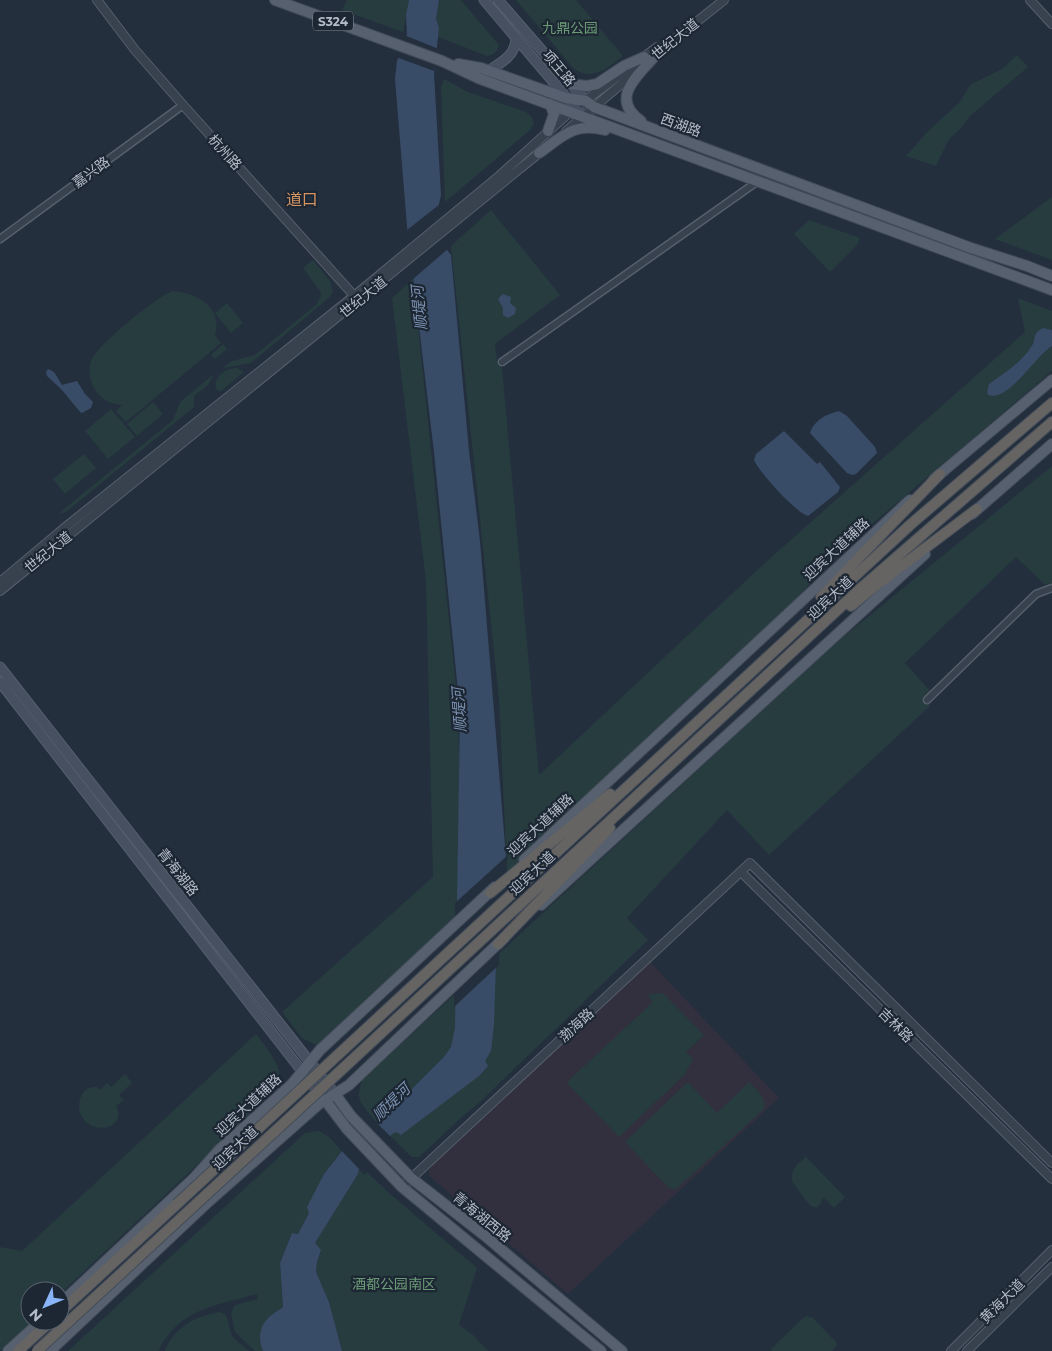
<svg xmlns="http://www.w3.org/2000/svg" width="1052" height="1351" font-family="Montserrat,'Noto Sans SC',sans-serif">
  <style>
    .medical { fill: #32303f }
    .green { fill: #263c3f }
    .water { fill: #394c67 }
    .pier { fill: #242f3e }
    .lines { fill: none; stroke-linecap: round; stroke-linejoin: round }
    .minor-casing { stroke: #565f6c; stroke-width: 9 }
    .tertiary-casing { stroke: #565f6c; stroke-width: 10 }
    .secondary-casing { stroke: #565f6c; stroke-width: 11 }
    .primary-casing { stroke: #414a57; stroke-width: 12 }
    .trunk-casing { stroke: #434c59; stroke-width: 12 }
    .minor { stroke: #38414e; stroke-width: 6 }
    .tertiary { stroke: #38414e; stroke-width: 8 }
    .secondary { stroke: #465061; stroke-width: 9 }
    .primary { stroke: #56606e; stroke-width: 10 }
    .trunk { stroke: #656462; stroke-width: 10 }
    .trunk-bridge-casing { stroke: #434c59; stroke-width: 12; stroke-linecap: butt }
    .trunk-bridge { stroke: #656462; stroke-width: 10 }
    .labels { text-anchor: middle; dominant-baseline: central; stroke-width: 4.5; stroke-linejoin: round; paint-order: stroke }
    .shield { fill: #1d2633; stroke: #878f9c; stroke-width: 1 }
    .shield-label { font-size: 12px; font-weight: bold; fill: #b4bcc9 }
    .park-label { font-size: 14px; fill: #6b9a76; stroke: #1d2633 }
    .street-label { font-size: 14px; fill: #b4bcc9; stroke: #1d2633 }
    .water-label { font-size: 15px; font-style: italic; fill: #7c92b1; stroke: #1d2633 }
    .quarter-label { font-size: 16px; fill: #d59563; stroke: #1d2633 }
  </style>
  <rect width="100%" height="100%" fill="#242f3e"/>
  <path class="medical" d="M650 962 779 1098 568 1294 434 1180 429 1175V1171L433 1164Z"/>
  <path class="green" d="M347 0H409L403 32 342 10Z
    M439 0H461L499 45C497 52 494 55 487 56L438 37 439 28 436 19Z
    M516 0H576L623 56C609 67 592 82 574 69Z
    M1017 55 1028 67 970 116 960 129 949 139 936 166 906 156 928 131 960 102 970 85 1002 69Z
    M444 79 468 92 526 112 532 117 534 124 529 131 445 202 441 87Z
    M1052 197V260L995 239Z
    M491 210 560 295 495 344 497 360 502 368 539 775 767 561 1025 332 1018 298 1052 311V371L838 553 739 661 513 872H507L499 699 451 246Z
    M809 220 860 238 857 245 830 272 794 234Z
    M313 260 330 281 333 291 330 297 251 363 223 368 232 361 255 355 317 304 321 295 320 291 303 268Z
    M413 279 458 705 462 919 328 1042 316 1045 302 1038 282 1012 433 877 426 581 392 298Z
    M173 291C197 293 223 307 215 335L221 343 126 422 116 411 122 405C111 404 102 400 96 391 90 383 88 370 91 361 97 345 157 296 173 291Z
    M227 303 243 323 231 333 215 313Z
    M223 344 227 349 215 359 211 355Z
    M237 368 244 372 220 392 216 389C213 377 226 368 237 368Z
    M214 374 208 385 194 396V407L66 512 58 514 173 420 180 402Z
    M153 402 163 414 137 436 127 424Z
    M111 409 135 437 108 459 85 431Z
    M84 454 96 468 65 494 53 479Z
    M1052 466V583L1045 585 1016 557 905 663 930 691 925 697 930 706 769 855 727 810 627 918 648 940 479 1103 465 1114 419 1157H412C401 1146 360 1110 359 1096 358 1091 361 1085 362 1080L829 649Z
    M660 993 664 994 704 1035 686 1052 693 1059 685 1074 619 1137 568 1084V1081L653 1002 648 996 652 994Z
    M256 1034C264 1045 283 1066 279 1080 277 1087 272 1093 268 1098L60 1294V1291H30V1321H32L0 1351V1247L22 1251Z
    M125 1074 132 1083 119 1095 124 1100 116 1106C127 1126 98 1135 85 1121 72 1108 82 1079 101 1089L107 1083 111 1087Z
    M688 1082 717 1113 749 1082C757 1091 766 1096 764 1109L676 1189 669 1188 625 1142Z
    M319 1131 329 1137 342 1151 324 1174 309 1210V1213L298 1234 292 1233 280 1263 283 1307C280 1310 276 1311 273 1314 261 1323 258 1338 263 1351H255L235 1332 231 1313 235 1305 258 1299 257 1294C226 1303 190 1307 169 1334 165 1339 161 1344 159 1351H68L305 1133Z
    M806 1157 845 1197 834 1208 823 1197C817 1218 806 1202 800 1192 797 1187 790 1182 792 1175 793 1167 801 1161 806 1157Z
    M359 1169 364 1175 367 1172 389 1193 477 1268 459 1325 473 1335 488 1351H342L329 1302 316 1272 317 1262 321 1250 314 1244 358 1174Z
    M220 1312C231 1315 227 1328 233 1337 237 1342 244 1346 249 1351H165C173 1328 197 1315 220 1312Z
    M806 1316 813 1318 836 1342 837 1345 832 1351H771L772 1348 802 1319Z"/>
  <path class="water" d="M409 0H439L436 19 439 28 434 74 441 195 439 204 447 250 451 255 469 451 480 541 506 857 499 873 494 1024 491 1051 485 1061 488 1066 479 1076 401 1135 396 1132 392 1134 359 1169 358 1174 315 1243 321 1250 317 1262 316 1272 329 1302 342 1351H263C257 1337 260 1323 273 1314 276 1311 280 1310 283 1307L280 1263 292 1233 298 1234 309 1213 307 1207 324 1174 342 1151 382 1119 444 1057 451 1047 455 1028 460 711 434 452 407 226 395 79 397 61 407 34 406 15Z
    M503 294 511 297 510 303 516 308 515 314 508 318 503 315V308L498 299Z
    M1043 328 1052 330V346C1036 355 1006 406 987 394L989 384C1003 374 1021 363 1031 347 1037 340 1031 334 1043 328Z
    M48 369 54 372 62 385 77 381 85 394 93 402 91 408 82 413 80 412 62 390 47 376 46 372Z
    M839 411 847 416 875 447 877 453 856 474 852 475 847 473 810 433C814 420 827 414 839 411Z
    M784 431 817 464 820 462 840 487 838 492 808 516C796 513 759 472 754 460L756 454Z"/>
  <path class="pier" d="M404 35 439 49 434 71 396 57Z
    M440 204 449 248 413 279 407 230Z
    M508 855 506 864 502 873 499 965 454 1007 455 903Z
    M375 1121 392 1138 361 1171 340 1149Z"/>
  <g class="lines">
    <defs>
      <path id="minor" d="M0 239 183 105
        M502 362 758 181
        M927 700 1036 594 1052 588"/>
      <path id="tertiary" d="M97 0 135 50 183 105 357 299
        M1030 0 1052 24
        M651 58 724 0
        M566 131 639 69
        M0 582 63 529 354 296 499 176 570 112 657 47
        M0 591 543 150
        M741 872 1052 1179
        M402 1187 750 863 1052 1163
        M951 1351 1052 1250
        M967 1351 1052 1267"/>
      <path id="secondary" d="M484 0 583 117
        M498 0 586 101
        M488 71C501 63 516 55 516 38
        M0 667 335 1094
        M0 682 322 1097"/>
      <path id="primary" d="M275 0 442 61 478 78 1052 290
        M458 64 481 68 566 98 586 101 594 107 613 114 971 248 1027 266 1052 276
        M570 84 587 86 597 84 624 66 644 57
        M641 121C609 99 637 76 655 56
        M548 131 554 114 550 104
        M539 153C563 136 574 122 605 130
        M934 479 1052 380
        M972 514 1052 444
        M524 860 910 500
        M541 905 925 554
        M335 1094 351 1116 411 1178 484 1235 622 1351
        M325 1100 347 1129 402 1187 601 1351
        M60 1304 194 1178 219 1150 292 1084 320 1050 495 887
        M8 1351 41 1321
        M50 1351 207 1203 319 1104 349 1085 504 938"/>
      <path id="trunk" d="M821 597 940 474
        M851 606 879 583 977 509
        M490 893 610 794
        M498 944 610 828
        M449 952 910 525 1052 403
        M337 1074 861 588 1052 422
        M60 1312 177 1204
        M18 1351 51 1321"/>
    </defs>
    <use href="#minor" class="minor-casing"/>
    <use href="#tertiary" class="tertiary-casing"/>
    <use href="#secondary" class="secondary-casing"/>
    <use href="#primary" class="primary-casing"/>
    <use href="#trunk" class="trunk-casing"/>
    <use href="#minor" class="minor"/>
    <use href="#tertiary" class="tertiary"/>
    <use href="#secondary" class="secondary"/>
    <use href="#primary" class="primary"/>
    <use href="#trunk" class="trunk"/>
    <defs>
      <path id="trunk-bridge" d="M177 1204 449 952
        M37 1351 337 1074"/>
    </defs>
    <use href="#trunk-bridge" class="trunk-bridge-casing"/>
    <use href="#trunk-bridge" class="trunk-bridge"/>
  </g>
  <g class="labels">
    <rect class="shield" x="313" y="11.5" width="40" height="19" rx="4"/>
    <g class="shield-label">
      <text x="333" y="21">S324</text>
    </g>
    <g class="park-label">
      <text x="570" y="28">九鼎公园</text>
      <text x="394" y="1284">酒都公园南区</text>
    </g>
    <g class="street-label">
      <text transform="translate(675 39) rotate(-39)">世纪大道</text>
      <text transform="translate(559 68) rotate(50)">项王路</text>
      <text transform="translate(681 125) rotate(20)">西湖路</text>
      <text transform="translate(225 152) rotate(48)">杭州路</text>
      <text transform="translate(91 172) rotate(-36)">嘉兴路</text>
      <text transform="translate(363 297) rotate(-39)">世纪大道</text>
      <text transform="translate(836 549) rotate(-43)">迎宾大道辅路</text>
      <text transform="translate(48 552) rotate(-39)">世纪大道</text>
      <text transform="translate(830 598) rotate(-43)">迎宾大道</text>
      <text transform="translate(540 825) rotate(-43)">迎宾大道辅路</text>
      <text transform="translate(178 872) rotate(52)">青海湖路</text>
      <text transform="translate(532 873) rotate(-43)">迎宾大道</text>
      <text transform="translate(576 1025) rotate(-43)">渤海路</text>
      <text transform="translate(896 1025) rotate(45)">吉林路</text>
      <text transform="translate(248 1105) rotate(-43)">迎宾大道辅路</text>
      <text transform="translate(235 1148) rotate(-43)">迎宾大道</text>
      <text transform="translate(482 1217) rotate(39)">青海湖西路</text>
      <text transform="translate(1002 1301) rotate(-45)">黄海大道</text>
    </g>
    <g class="water-label">
      <text transform="translate(419 308) rotate(-96)">顺堤河</text>
      <text transform="translate(459 710) rotate(-94)">顺堤河</text>
      <text transform="translate(391 1102) rotate(-44)">顺堤河</text>
    </g>
    <g class="quarter-label">
      <text x="302" y="199">道口</text>
    </g>
  </g>
  <g transform="translate(45 1306) rotate(226)"><circle r="24" fill="#1d2633" stroke="#59626f"/>
  <path d="M0-4L9 19L0 12L-9 19Z" fill="#8ab4f8"/>
  <text y="-8" font-size="14" font-weight="bold" text-anchor="middle" fill="#b4bcc9">N</text>
  </g>
</svg>
